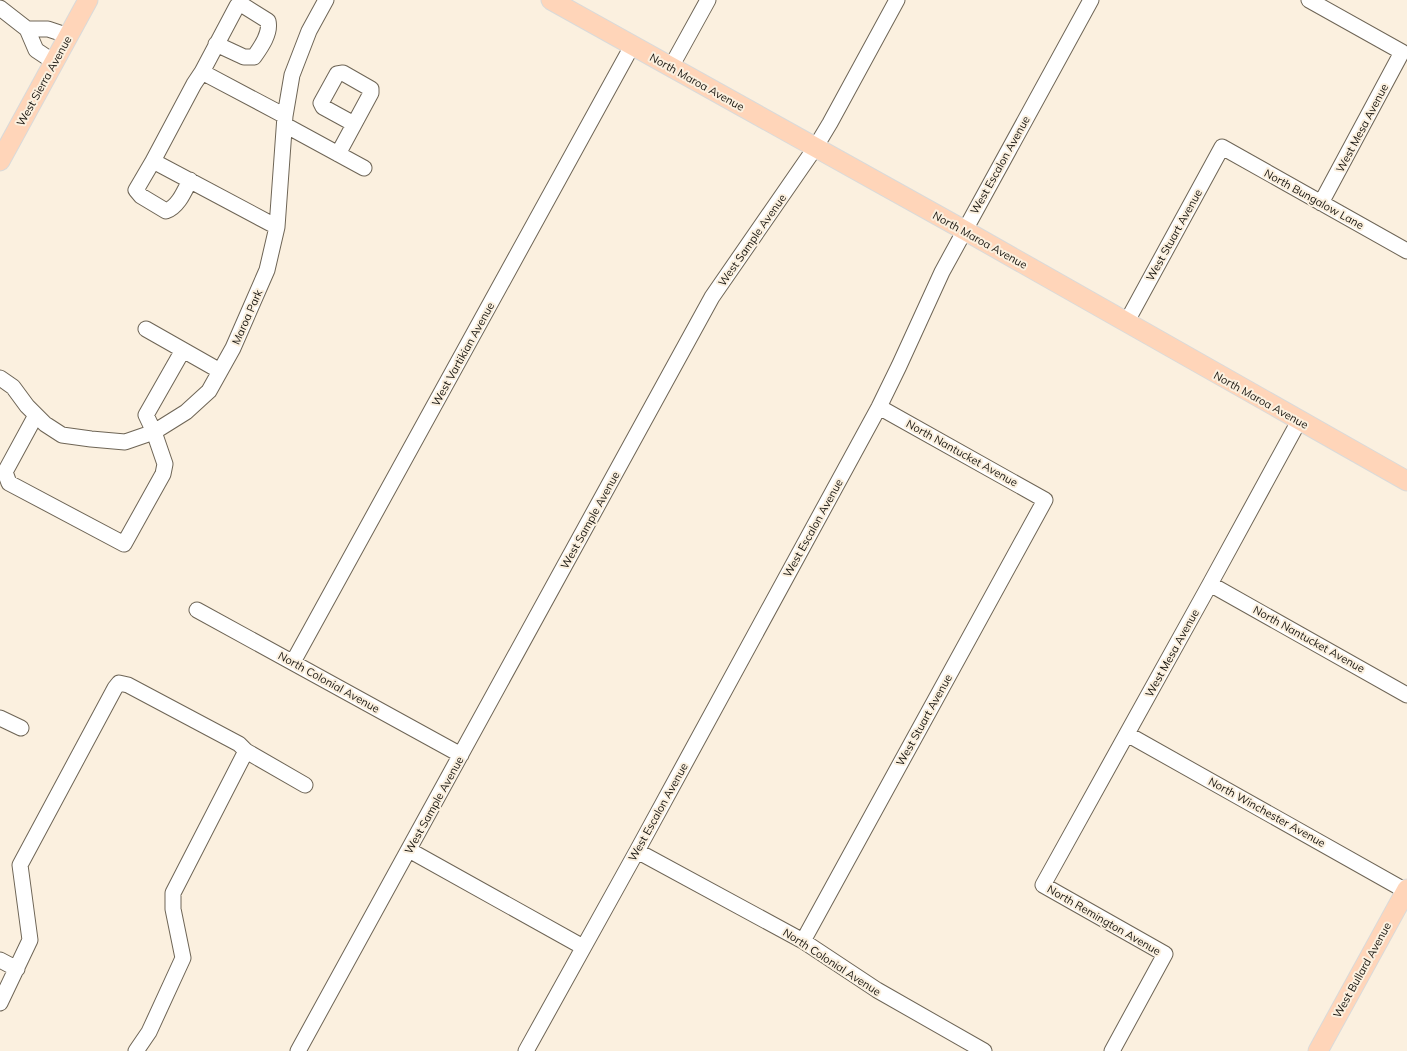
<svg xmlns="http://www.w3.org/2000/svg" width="1407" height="1051" font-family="Mulish,sans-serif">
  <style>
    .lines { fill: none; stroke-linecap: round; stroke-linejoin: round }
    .minor-casing { stroke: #6e6556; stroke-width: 17 }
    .major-casing { stroke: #dadad9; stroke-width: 21 }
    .minor { stroke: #fff; stroke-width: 15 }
    .major { stroke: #ffd5b9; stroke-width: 19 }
    .labels { text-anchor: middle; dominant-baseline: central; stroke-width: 4; stroke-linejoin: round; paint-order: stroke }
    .street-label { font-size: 11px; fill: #18150f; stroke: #fbf0df }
  </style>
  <rect width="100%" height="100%" fill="#fbf0df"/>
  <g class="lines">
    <defs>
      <path id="minor" d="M1309 0 1402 52 1321 203
        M0 8 27 29
        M54 62 36 50 27 29H48L69 36
        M671 67 708 0
        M202 72 237 6H244L268 21C271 33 261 47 254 57H244L216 44
        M285 125 364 168
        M338 154 371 93V89L343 73 337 74 321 103 323 107 354 124
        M153 161 136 190 141 196 166 211C178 207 184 192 190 180
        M277 227 153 161 194 84 202 72 285 116
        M1126 323 1222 147 1407 251
        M146 329 220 371
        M0 378 13 387 27 406 45 424 62 435 91 439 125 442 154 432 186 412 209 391 233 348 267 270 277 227 285 116 292 75 309 31 326 0
        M36 415 5 472 9 483 124 544 163 474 165 464 154 432 146 415 183 350
        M1210 584 1407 695
        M197 610 461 755
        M293 662 632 46
        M0 718 21 728
        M1127 734 1406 891
        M409 850 583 947
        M637 851 803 941 877 990 984 1051
        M803 941 1045 500 879 407
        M0 960 17 969
        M0 1003 30 940 20 865 115 688 119 683 128 685 239 744 246 751 305 785
        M136 1051 149 1032 183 958 173 909V893L246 751
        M298 1051 712 297 815 148 830 123 897 0
        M526 1051 637 851 879 407 899 366 942 272 1091 0
        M1112 1051 1165 954 1043 885 1210 584 1299 421"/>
      <path id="major" d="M551 0 964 230 1407 481
        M0 161 88 0
        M1318 1051 1407 889"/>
    </defs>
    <use href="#minor" class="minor-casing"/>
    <use href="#major" class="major-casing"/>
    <use href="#minor" class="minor"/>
    <use href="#major" class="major"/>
  </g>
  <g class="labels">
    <g class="street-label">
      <text transform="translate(44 81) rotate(-61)">West Sierra Avenue</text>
      <text transform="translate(697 82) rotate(29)">North Maroa Avenue</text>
      <text transform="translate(1362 128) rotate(-62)">West Mesa Avenue</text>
      <text transform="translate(1000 165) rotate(-61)">West Escalon Avenue</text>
      <text transform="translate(1314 199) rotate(29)">North Bungalow Lane</text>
      <text transform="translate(1174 235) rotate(-61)">West Stuart Avenue</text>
      <text transform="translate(752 240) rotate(-55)">West Sample Avenue</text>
      <text transform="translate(980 240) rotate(29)">North Maroa Avenue</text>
      <text transform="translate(247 317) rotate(-66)">Maroa Park</text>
      <text transform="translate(463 354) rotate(-61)">West Vartikian Avenue</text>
      <text transform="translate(1261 400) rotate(29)">North Maroa Avenue</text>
      <text transform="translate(962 453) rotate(29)">North Nantucket Avenue</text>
      <text transform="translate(590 520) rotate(-61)">West Sample Avenue</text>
      <text transform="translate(813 528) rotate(-61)">West Escalon Avenue</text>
      <text transform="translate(1309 639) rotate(29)">North Nantucket Avenue</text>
      <text transform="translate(1172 653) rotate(-61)">West Mesa Avenue</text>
      <text transform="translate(329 682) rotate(29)">North Colonial Avenue</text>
      <text transform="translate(924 720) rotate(-61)">West Stuart Avenue</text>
      <text transform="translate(434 805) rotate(-61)">West Sample Avenue</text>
      <text transform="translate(658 812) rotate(-61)">West Escalon Avenue</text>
      <text transform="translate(1267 812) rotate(29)">North Winchester Avenue</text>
      <text transform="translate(1104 920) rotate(30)">North Remington Avenue</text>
      <text transform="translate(832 962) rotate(33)">North Colonial Avenue</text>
      <text transform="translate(1362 970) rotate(-61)">West Bullard Avenue</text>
    </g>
  </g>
</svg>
